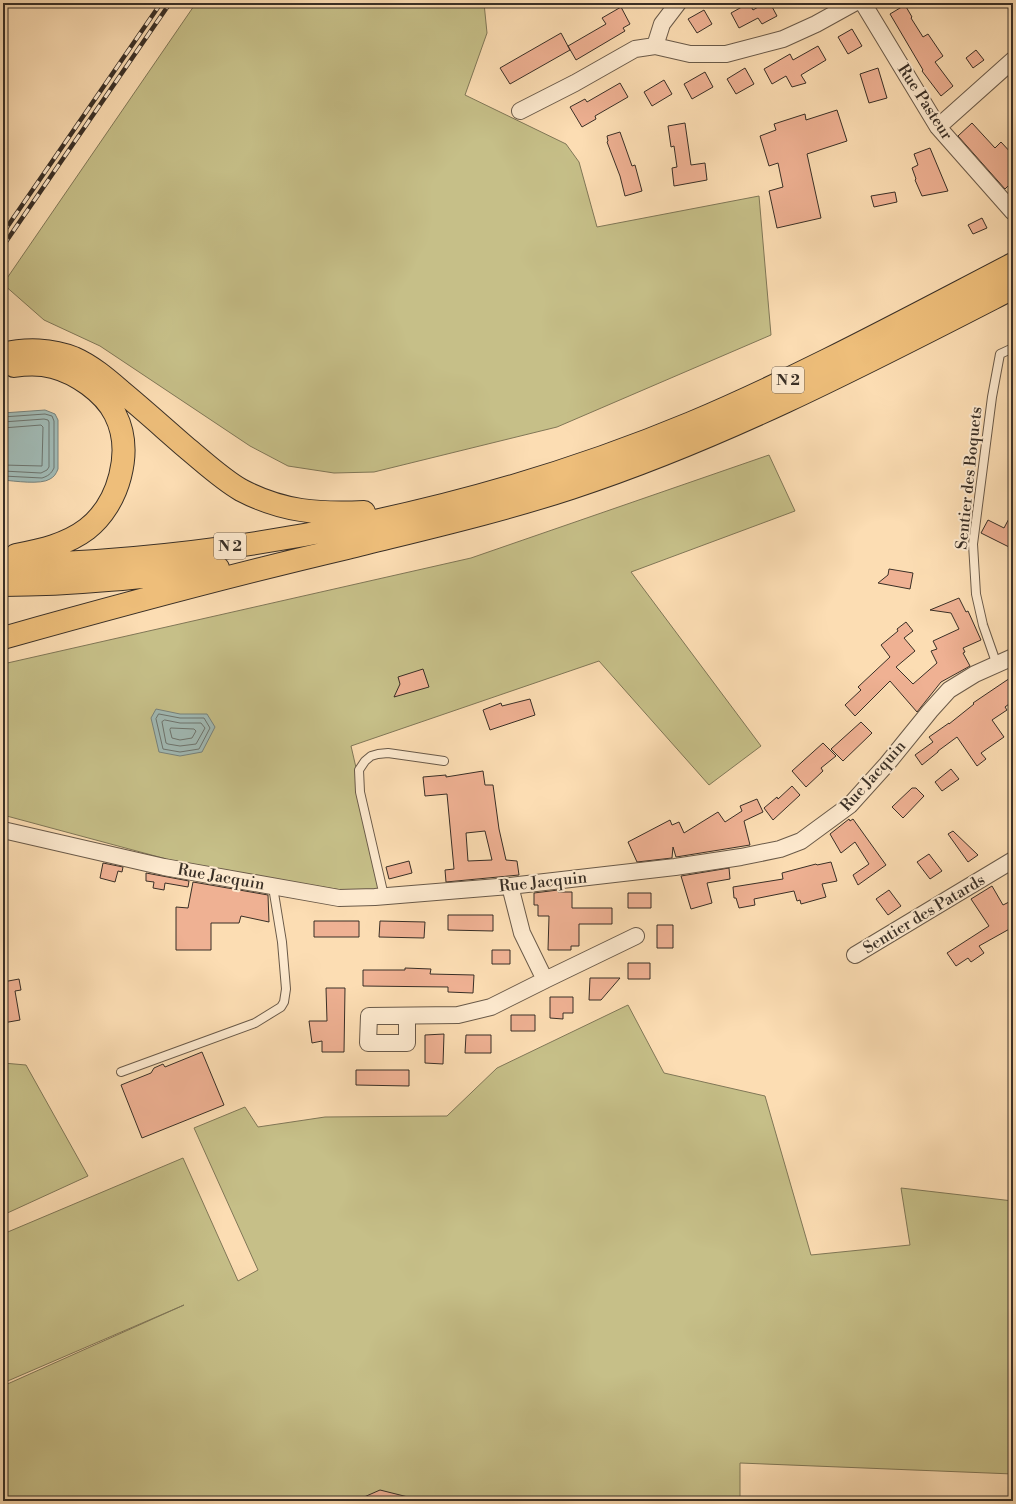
<svg xmlns="http://www.w3.org/2000/svg" width="1016" height="1504" font-family="'Libre Bodoni',serif">
  <style>
    .green { fill: #c6bf88; stroke: #807757 }
    .water { fill: #a1bab5; stroke: #77827c }
    .lines { fill: none; stroke-linecap: round; stroke-linejoin: round }
    .shore { stroke: #6d746e; stroke-width: 1 }
    .building { fill: #efb193; stroke: #392f26; fill-rule: evenodd }
    .service-casing { stroke: #6a5a49; stroke-width: 10 }
    .minor-casing { stroke: #6a5a49; stroke-width: 18 }
    .trunk-casing { stroke: #392f26; stroke-width: 24 }
    .service { stroke: #fde9ce; stroke-width: 8 }
    .minor { stroke: #fde9ce; stroke-width: 16 }
    .trunk { stroke: #eebe7a; stroke-width: 22 }
    .rail-casing { stroke: #392f26; stroke-width: 4.5 }
    .rail { stroke: #fde9ce; stroke-width: 3; stroke-dasharray: 9; stroke-linecap: butt }
    .labels { text-anchor: middle; dominant-baseline: central; stroke-width: 4; stroke-linejoin: round; paint-order: stroke }
    .shield { fill: #fde9ce; stroke: #746758; stroke-width: 1 }
    .shield-label { font-size: 15px; font-weight: bold; fill: #392f26 }
    .street-label { font-size: 16px; fill: #392f26; stroke: #fde9ce }
  </style>
  <rect width="100%" height="100%" fill="#fcddb3"/>
  <filter id="stains"><feTurbulence type="fractalNoise" baseFrequency=".005" numOctaves="4"/><feColorMatrix values="0 0 0 0 .2 0 0 0 0 .09 0 0 0 0 .02 0 0 0 .5 -.17"/></filter>
  <radialGradient id="worn" r=".72"><stop offset=".6" stop-color="#630" stop-opacity="0"/><stop offset="1" stop-color="#630" stop-opacity=".3"/></radialGradient>
  <path class="green" d="M196 3H484L487 33 465 95 566 144 579 162 597 227 759 196 771 335 557 427 374 472 334 473 288 466 250 446 100 346 44 320 3 284Z
    M769 455 795 511 631 572 761 746 709 785 599 661 351 746 386 897 196 867 3 815V664L471 558Z
    M628 1005 664 1073 765 1096 811 1255 910 1245 901 1188 1013 1201V1474L740 1463V1501H3V1386L184 1305 3 1383V1234L183 1158 238 1281 258 1270 194 1128 245 1107 258 1127 325 1117 447 1116 497 1068Z
    M3 1063 26 1065 88 1176 3 1215Z"/>
  <path class="water" d="M45 410 55 414 58 420V469C56 474 54 477 50 479 41 485 14 481 3 480V413Z
    M156 709 180 714H207L215 727 202 752 180 756 159 752 151 718Z"/>
  <g class="lines">
    <path class="shore" d="M3 417 45 414 52 416 54 421V468C51 474 48 476 42 478L3 476
      M3 422 44 419 48 420 49 422V467L47 470 41 473 3 471
      M3 428 41 425 43 427 42 466 3 465
      M159 714 180 718H204L210 728 199 749 180 752 163 749 156 719Z
      M165 720 180 723H201L205 728 196 744 180 746 168 744 166 743 162 722Z
      M171 728 194 729 196 731 192 738 180 740 172 738 170 730Z"/>
  </g>
  <path class="building" d="M749 3 753 10 765 3H770L777 16 762 24 758 18 739 28 731 13Z
    M905 5 912 17 911 18 923 37 928 34 943 56 935 62 953 86 941 96 922 71 923 70 890 14Z
    M621 7 630 24 623 28 625 31 576 60 568 46 606 24 602 18Z
    M704 10 712 24 697 33 688 19Z
    M852 29 862 46 848 54 838 37Z
    M561 33 570 50 510 84 500 68Z
    M818 46 826 60 801 75 806 83 792 87 786 76 772 84 764 69 790 54 793 60Z
    M976 50 984 60 973 68 966 58Z
    M745 68 754 84 736 94 727 79Z
    M878 68 887 98 869 103 860 74Z
    M705 72 713 87 692 99 684 84Z
    M664 80 672 94 652 106 644 92Z
    M620 83 628 97 595 116 596 119 582 127 570 107 585 99 587 102Z
    M837 110 847 141 807 154 821 218 777 228 769 191 783 187 778 163 769 166 760 136 776 130 774 124 805 114 806 120Z
    M685 123 691 165 705 163 707 180 674 186 672 168 677 167 674 146 671 147 668 126Z
    M972 123 995 148 1001 142 1013 155V181L1005 189 958 136Z
    M620 132 632 166 635 165 642 191 625 196 620 176 607 142 608 141 607 136Z
    M930 148 948 191 922 196 915 180 916 179 912 168 918 165 914 154Z
    M895 192 897 202 874 207 871 196Z
    M982 218 987 228 973 234 968 225Z
    M1013 511V549L981 533 988 520 1004 528Z
    M889 569 913 573 910 589 878 583 888 575Z
    M959 598 966 612 968 611 981 640 963 648 965 652 963 653 970 666 941 682 917 712 890 681 855 716 845 705 861 690 858 687 890 657 881 645 898 631 897 629 906 622 913 631 904 638 915 651 896 667 913 684 937 663 931 651 937 649 933 641 959 629 951 613 930 610Z
    M423 669 429 687 394 697 400 684 398 677Z
    M1013 676V701L1005 707 1007 710 992 720 1004 737 981 753 986 759 977 766 957 737 938 751V752L922 765 915 755 933 742 929 737 949 723V724L974 704 973 703Z
    M530 699 535 715 490 730 483 710 501 703 502 706Z
    M861 722 872 733 843 761 831 749Z
    M823 743 836 756 821 768 823 771 806 787 792 771Z
    M951 769 959 779 942 791 935 782Z
    M483 771 485 785H493L499 829 506 860 517 861 519 875 446 882 445 870 454 869 447 794 425 796 423 777 446 775V777ZM485 831 492 860 468 861 466 833Z
    M792 786 800 795 773 820 764 808 777 797 778 799Z
    M912 788H916L924 796 903 818 892 807Z
    M757 799 763 812 744 821 750 845 676 857 673 847 672 858 637 862 628 842 670 820 672 825 679 822 684 833 718 812 725 822 742 811 740 806Z
    M849 819 850 821 853 819 886 865 858 885 853 875 869 864 855 842 841 853 830 834Z
    M953 831 978 855 968 862 948 834Z
    M929 854 942 871 930 879 917 862Z
    M409 861 412 873 389 879 386 867Z
    M831 862 837 881 822 884 826 897 801 904 800 900 797 901 794 891 754 899 755 905 739 908 736 898H734L733 887 783 879 782 873 816 864 817 865Z
    M103 863 123 867 122 872 118 871 115 882 100 878Z
    M729 868 730 879 707 883 712 903 691 909 681 876Z
    M146 873 189 881 188 887 165 883 164 890 153 888 154 882 146 881Z
    M193 882 268 895 269 922 241 916 239 923H211V950H176V907L188 908Z
    M992 886 1003 905 1013 900V927L979 946 984 953 971 962 968 958 956 966 947 953 989 926 971 899Z
    M558 890V892H572V908H612V924H579V946H571V950H548L549 916H538V905H534V893Z
    M889 890 901 906 888 915 876 899Z
    M628 893H651V908H628Z
    M448 915H493V931L448 930Z
    M314 921H359V937H314Z
    M380 921 425 922 424 938 379 937Z
    M657 925H673V948H657Z
    M492 950H510V964H492Z
    M628 963H650V979H628Z
    M405 968 431 969 430 974 474 975 473 993 448 992V987L363 986V970H405Z
    M590 978H620L601 1000H589Z
    M19 979 21 990 15 991 20 1020 3 1023V982Z
    M326 988H345L344 1052H322V1041L312 1043 309 1021H327Z
    M550 997H573V1013H563V1019L550 1018Z
    M511 1015H535V1031H511Z
    M444 1034 443 1064 425 1063V1035Z
    M466 1035H491V1053H465Z
    M202 1052 224 1105 142 1138 121 1085 151 1073 154 1068 163 1064 165 1067Z
    M356 1070H409V1086L356 1085Z
    M380 1490 408 1497 407 1501H355Z"/>
  <g class="lines">
    <defs>
      <path id="service" d="M997 665 983 625 976 594 973 544 992 397 1000 354 1013 348
        M384 896 360 792 359 770 365 761 371 756 378 754 388 753 444 761
        M121 1072 255 1023 281 1007 284 1002 286 989 282 942 273 887"/>
      <path id="minor" d="M863 3 938 127 1013 212
        M655 46 690 54H726L783 39 816 24 854 3
        M520 111 575 83 635 49 655 46 662 24 678 3
        M938 127 1013 60
        M3 830 164 867 339 898 375 897 510 886 675 867 741 857 780 849 801 841 850 805 887 764 930 711 949 690 975 674 1013 657
        M510 886 522 933 545 980 636 936
        M855 955 1013 860
        M407 1016V1043H368L369 1016 458 1015 491 1007 545 980"/>
      <path id="trunk" d="M3 354C26 348 52 349 74 358 92 366 107 379 121 391 144 410 166 430 188 449 205 463 222 479 241 490 283 512 318 514 364 512
        M14 366C27 364 41 364 53 367 76 373 104 392 115 414 134 451 119 504 87 529 66 545 41 550 16 555
        M3 565C232 561 480 511 691 423 802 376 907 319 1013 264
        M3 585C75 585 147 577 218 568
        M3 638C117 606 232 575 347 548 423 529 498 512 571 488 726 437 869 362 1013 288"/>
    </defs>
    <use href="#service" class="service-casing"/>
    <use href="#minor" class="minor-casing"/>
    <use href="#trunk" class="trunk-casing"/>
    <use href="#service" class="service"/>
    <use href="#minor" class="minor"/>
    <use href="#trunk" class="trunk"/>
    <defs>
      <path id="rail" d="M3 233 161 3
        M3 246 170 3"/>
    </defs>
    <use href="#rail" class="rail-casing"/>
    <use href="#rail" class="rail"/>
  </g>
  <g class="labels">
    <g class="shield">
      <rect x="772" y="367" width="32" height="26" rx="3"/>
      <rect x="214" y="533" width="32" height="26" rx="3"/>
    </g>
    <g class="shield-label">
      <text x="788" y="380">N 2</text>
      <text x="230" y="546">N 2</text>
    </g>
    <g class="street-label">
      <text transform="translate(925 102) rotate(57)">Rue Pasteur</text>
      <text transform="translate(969 478) rotate(-84)">Sentier des Boquets</text>
      <text transform="translate(873 776) rotate(-48)">Rue Jacquin</text>
      <text transform="translate(221 877) rotate(10)">Rue Jacquin</text>
      <text transform="translate(543 882) rotate(-6)">Rue Jacquin</text>
      <text transform="translate(924 914) rotate(-31)">Sentier des Patards</text>
    </g>
  </g>
  <rect width="1016" height="1504" fill="none" stroke="#fcddb3" stroke-width="16"/>
  <rect x="4" y="4" width="1008" height="1496" fill="none" stroke="#392f26" stroke-width="2"/>
  <rect x="8" y="8" width="1000" height="1488" fill="none" stroke="#392f26"/>
  <rect width="100%" height="100%" filter="url(#stains)"/>
  <rect width="100%" height="100%" fill="url(#worn)"/>
</svg>
